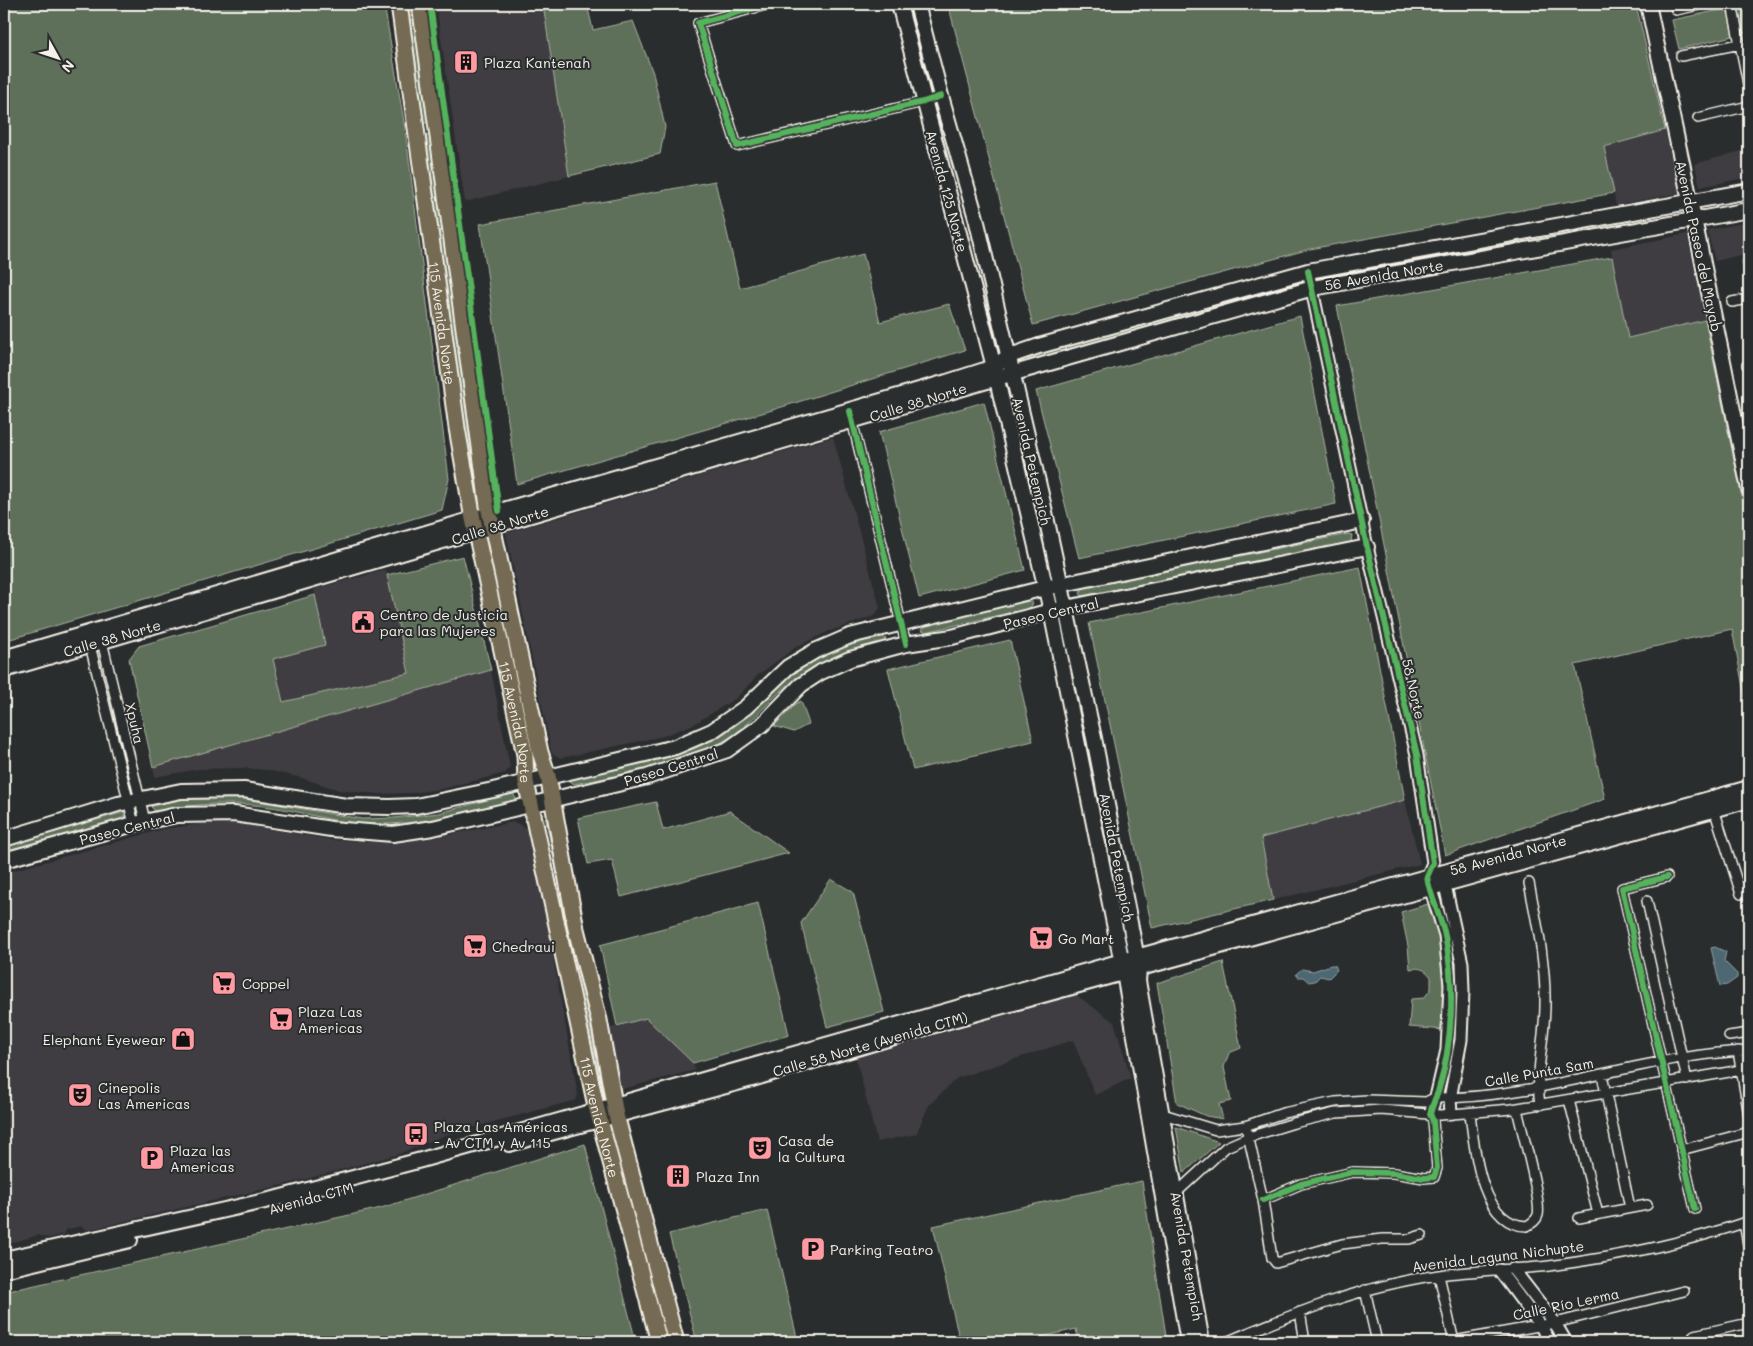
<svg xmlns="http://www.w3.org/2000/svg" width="1753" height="1346" font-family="Mali,sans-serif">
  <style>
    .built { fill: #3f3d42 }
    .green { fill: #5e705a; stroke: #a9b0a1 }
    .water { fill: #4e6872; stroke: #909fa1 }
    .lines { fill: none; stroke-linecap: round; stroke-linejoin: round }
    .minor-casing { stroke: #f4f1e8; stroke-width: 12 }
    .tertiary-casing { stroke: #f4f1e8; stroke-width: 15 }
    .secondary-casing { stroke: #f4f1e8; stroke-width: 18 }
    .primary-casing { stroke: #f4f1e8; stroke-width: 19 }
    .minor { stroke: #2a2d2e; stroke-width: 9 }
    .tertiary { stroke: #2a2d2e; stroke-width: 11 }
    .secondary { stroke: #2a2d2e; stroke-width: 14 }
    .primary { stroke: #746b52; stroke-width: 15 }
    .cycleway-casing { stroke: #2a2d2e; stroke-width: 9 }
    .cycleway { stroke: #56b35d; stroke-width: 6 }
    .labels { text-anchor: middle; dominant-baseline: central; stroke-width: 4; stroke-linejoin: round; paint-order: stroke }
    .poi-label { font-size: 14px; fill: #f4f1e8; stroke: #2a2d2e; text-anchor: start }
    .street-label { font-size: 14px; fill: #f4f1e8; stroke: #2a2d2e }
  </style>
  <rect width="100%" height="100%" fill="#2a2d2e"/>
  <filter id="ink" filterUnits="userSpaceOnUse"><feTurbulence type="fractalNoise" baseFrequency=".02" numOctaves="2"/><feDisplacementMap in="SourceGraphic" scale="10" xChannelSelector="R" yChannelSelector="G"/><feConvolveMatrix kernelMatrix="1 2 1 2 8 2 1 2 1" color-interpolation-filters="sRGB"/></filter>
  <g filter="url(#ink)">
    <path class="built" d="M436 4H543L569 176 465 202Z
      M1665 130 1679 193 1616 205 1604 147Z
      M1745 150 1749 177 1700 187 1695 164Z
      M1749 222V253L1715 261 1707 230Z
      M1687 234 1705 320 1627 338 1611 249Z
      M833 437 880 608 874 616 827 632 796 647 758 675 736 698 694 724 663 736 561 758 552 754 506 533Z
      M386 570 410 673 283 702 272 659 325 645 314 589Z
      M491 670 510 768 505 773 441 789 411 793 379 794 339 790 302 778 268 770 239 768 198 769 155 777 153 767Z
      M1405 800 1420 864 1273 900 1261 838Z
      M222 821 332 840 382 842 432 838 514 822 530 830 578 1095 576 1100 445 1135 399 1154 295 1182 87 1230 81 1226 65 1230V1234L48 1238 38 1235 4 1245V873L164 829Z
      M1076 995 1114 1022 1131 1078 1095 1095 1073 1040 957 1078 929 1105 916 1134 877 1142 856 1058Z
      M646 1018 693 1063 695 1070 622 1089 607 1029Z"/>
    <path class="green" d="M4 4H384L405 128 449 479 442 510 4 641Z
      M408 4H412L428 123H424Z
      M543 4H587L593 30 633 21 653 73 665 127 660 154 569 176Z
      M948 4H1636L1665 130 1604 147 1614 193 1310 249 1033 325Z
      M1749 4V32L1679 49 1672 20Z
      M426 135H430L478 505 476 503Z
      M715 181 740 288 863 254 880 322 949 304 965 350 769 411 517 484 480 224Z
      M1651 215 1652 220 1327 278 1326 275Z
      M1612 257 1628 338 1705 320 1749 531V719L1732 629 1575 665 1605 799 1445 855 1337 306Z
      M1294 284V287L1028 360V357L1035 354Z
      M1300 316 1336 504 1079 558 1036 391Z
      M984 402 1025 570 919 598 879 432Z
      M1348 534 1352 535 1351 542 1082 596 1080 593 1083 588Z
      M487 544H489L536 762H533Z
      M463 556 491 670 153 767 129 659 139 646 315 595 325 645 273 659 283 702 409 673 387 575Z
      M1360 567 1405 800 1261 838 1273 900 1152 928 1089 623Z
      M1029 600 1033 603 1030 608 926 632 922 630 926 625Z
      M1061 626H1063L1097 798Z
      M882 636 886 639 883 643C845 651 810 665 781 691 763 708 748 726 727 739 682 766 625 774 574 784L571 782V779L575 776C625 766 681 761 725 733 746 719 761 701 779 685 810 659 843 646 882 636Z
      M1010 640 1033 741 913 770 888 669Z
      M801 701 809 724 794 732 774 726 797 703Z
      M513 793 516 799 513 802C464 815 413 826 362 824 335 822 309 814 283 809 239 801 198 803 155 811L151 807 157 804 185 799 239 798 362 819 394 818 439 813Z
      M656 802 663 830 730 811 789 853 621 897 612 860 588 864 578 818Z
      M124 812 126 819 4 854V847Z
      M547 816 605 1098H604L545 817Z
      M831 879 853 892 884 1012 827 1027 801 923Z
      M758 903 789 1035 693 1063 646 1018 617 1026 600 945Z
      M1428 904 1433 907 1442 949 1445 1030 1409 1027 1411 999 1424 998 1431 989V977C1425 969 1420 967 1410 969L1408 946 1401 912Z
      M1223 962 1241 1048 1229 1053 1224 1067 1231 1101 1219 1104 1223 1119 1206 1116 1177 1103 1157 983Z
      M611 1124 612 1126 668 1342 644 1260Z
      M1176 1127 1219 1142 1184 1173Z
      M585 1144 636 1342H4V1292L381 1208Z
      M1142 1181 1167 1342H1079L1076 1329 1021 1342H960L933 1226Z
      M767 1210 798 1342H697L669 1234Z"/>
    <path class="water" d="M1715 947 1726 952 1724 961 1737 974V978L1727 985 1720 986 1711 948Z
      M1331 965H1335L1337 970 1329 978 1320 976 1315 981 1309 982 1303 977H1298L1296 974 1302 969 1313 971Z"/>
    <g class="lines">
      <defs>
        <path id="minor" d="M769 4 698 23 737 146 923 102 941 96
          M1732 4 1749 89
          M1676 10 1704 4
          M1681 56 1740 44
          M1698 118 1749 106
          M1748 262 1749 268
          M1732 302 1749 299
          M1747 365 1749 364
          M851 416 906 644
          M101 637 145 821
          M89 641 134 824
          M1714 809 1741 894
          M1667 877 1622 888 1695 1209
          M1529 883C1537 923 1546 964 1545 1005 1545 1039 1535 1071 1540 1105
          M1647 901 1687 1080
          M1729 1036 1749 1033
          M1738 1051 1749 1116
          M1602 1075 1630 1208
          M1569 1100 1598 1214
          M1470 1113C1474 1146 1480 1226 1527 1226 1532 1223 1536 1221 1538 1215 1542 1201 1521 1128 1517 1109
          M1163 1114 1216 1130 1245 1126 1283 1113 1335 1102 1367 1100 1426 1102 1434 1098C1541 1099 1644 1054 1749 1051
          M1247 1131 1263 1200 1272 1258 1276 1263 1342 1244 1382 1239H1409L1422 1235
          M1681 1150 1749 1132
          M1175 1194 1226 1147 1249 1137 1294 1123 1336 1113 1381 1110 1440 1115 1512 1109 1741 1070
          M1263 1200 1301 1184 1353 1172 1394 1173 1424 1178 1434 1177 1437 1168 1433 1121 1430 1114
          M1579 1218 1647 1205
          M1744 1223 1749 1250
          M1439 1275 1454 1342
          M1365 1290 1377 1342
          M1300 1312 1305 1342
          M1694 1335 1749 1323
          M1454 1341 1555 1323 1684 1291
          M1226 1342C1295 1313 1365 1285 1439 1275 1476 1270 1513 1270 1549 1266 1617 1257 1685 1243 1749 1221"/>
        <path id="tertiary" d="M1308 271 1367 547 1417 755 1433 863 1427 877 1445 935 1450 985 1447 1050 1437 1093 1430 1114
          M1443 876 1462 963 1463 991 1461 1040 1450 1099 1451 1113
          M1513 1269 1555 1323 1566 1342
          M1499 1270 1540 1325 1550 1342"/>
        <path id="secondary" d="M899 4 994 367 1051 611 1124 973 1188 1342
          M917 4 941 96 976 218 1043 503 1094 738 1139 969 1138 981 1202 1342
          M1648 4 1694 219 1749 489
          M4 658 507 509 947 382 994 367 1007 357 1039 346 1308 271 1749 191
          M4 670 997 378 1313 288 1749 210
          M4 839 118 804 181 791 244 790 346 806 389 807 416 806 493 790 675 747 712 731 746 707 788 667 815 651 850 636 1045 588 1362 521
          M4 860 134 824 177 815 234 814 331 829 393 834 433 828 647 777 727 750 762 725 801 685 821 672 850 659 906 644 952 637 1051 611 1367 547
          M509 1144 752 1079 945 1022 1749 800
          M4 1259 274 1199 421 1160 1122 961 1749 788
          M4 1270 130 1240"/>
        <g id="primary">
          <path id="s1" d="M399 4 457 428 473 519 525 755 526 782 596 1106 659 1342"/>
          <path d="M420 4 488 506 540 752 548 776 576 929 599 1020 616 1115 676 1342"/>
        </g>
      </defs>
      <use href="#minor" class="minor-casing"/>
      <use href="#tertiary" class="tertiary-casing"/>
      <use href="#secondary" class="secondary-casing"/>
      <use href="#primary" class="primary-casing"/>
      <use href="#minor" class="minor"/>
      <use href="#tertiary" class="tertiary"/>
      <use href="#secondary" class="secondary"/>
      <use href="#primary" class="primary"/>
      <defs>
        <path id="cycleway" d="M430 4 499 511
          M769 4 698 23 737 146 923 102 941 96
          M850 411 906 644
          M1667 877 1622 888 1695 1209
          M1263 1200 1301 1184 1353 1172 1394 1173 1424 1178 1434 1177 1437 1168 1433 1121 1430 1114C1432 1106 1435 1099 1438 1092 1453 1044 1455 985 1445 936 1441 916 1430 897 1427 877L1433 863 1417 755 1367 547 1308 271"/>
      </defs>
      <use href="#cycleway" class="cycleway-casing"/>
      <use href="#cycleway" class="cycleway"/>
    </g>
  </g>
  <defs>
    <symbol id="building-square" viewBox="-11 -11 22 22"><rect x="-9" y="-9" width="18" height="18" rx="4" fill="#ff9aa2" stroke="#2a2d2e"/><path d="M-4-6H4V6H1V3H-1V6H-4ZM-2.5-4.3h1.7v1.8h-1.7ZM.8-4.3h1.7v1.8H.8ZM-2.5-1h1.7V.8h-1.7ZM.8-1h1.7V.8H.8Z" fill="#111"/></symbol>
    <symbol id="civic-square" viewBox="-11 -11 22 22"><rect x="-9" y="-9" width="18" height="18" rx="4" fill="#ff9aa2" stroke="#2a2d2e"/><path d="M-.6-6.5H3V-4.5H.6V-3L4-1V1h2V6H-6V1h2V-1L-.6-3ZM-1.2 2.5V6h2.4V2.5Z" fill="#111"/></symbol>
    <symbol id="supermarket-square" viewBox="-11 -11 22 22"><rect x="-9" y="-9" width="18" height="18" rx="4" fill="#ff9aa2" stroke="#2a2d2e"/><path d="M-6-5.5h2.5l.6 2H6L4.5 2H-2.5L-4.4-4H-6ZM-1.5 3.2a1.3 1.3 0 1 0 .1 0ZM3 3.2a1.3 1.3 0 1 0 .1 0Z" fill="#111"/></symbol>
    <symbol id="shop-square" viewBox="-11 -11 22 22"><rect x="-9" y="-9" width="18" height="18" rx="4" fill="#ff9aa2" stroke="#2a2d2e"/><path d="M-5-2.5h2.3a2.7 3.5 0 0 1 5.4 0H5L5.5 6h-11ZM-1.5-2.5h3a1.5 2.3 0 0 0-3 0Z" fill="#111"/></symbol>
    <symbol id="theatre-square" viewBox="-11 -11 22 22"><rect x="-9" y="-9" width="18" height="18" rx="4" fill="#ff9aa2" stroke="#2a2d2e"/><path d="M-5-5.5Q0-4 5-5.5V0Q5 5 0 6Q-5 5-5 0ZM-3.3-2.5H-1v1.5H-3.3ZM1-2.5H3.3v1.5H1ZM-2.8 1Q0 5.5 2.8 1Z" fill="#111"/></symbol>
    <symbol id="bus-square" viewBox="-11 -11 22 22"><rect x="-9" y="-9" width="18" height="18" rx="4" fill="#ff9aa2" stroke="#2a2d2e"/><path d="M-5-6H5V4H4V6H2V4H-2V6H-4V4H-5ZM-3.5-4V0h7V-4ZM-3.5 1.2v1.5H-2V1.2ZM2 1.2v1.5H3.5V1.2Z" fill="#111"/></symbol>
    <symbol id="parking-square" viewBox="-11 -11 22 22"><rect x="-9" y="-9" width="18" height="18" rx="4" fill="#ff9aa2" stroke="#2a2d2e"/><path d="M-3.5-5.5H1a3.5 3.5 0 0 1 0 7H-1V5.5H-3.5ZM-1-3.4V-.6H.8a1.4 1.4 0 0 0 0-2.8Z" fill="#111"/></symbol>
  </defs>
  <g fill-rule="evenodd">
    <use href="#building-square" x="452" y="48" width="28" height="28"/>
    <use href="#civic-square" x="349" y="608" width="28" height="28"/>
    <use href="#supermarket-square" x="1027" y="924" width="28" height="28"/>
    <use href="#supermarket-square" x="461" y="932" width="28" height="28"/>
    <use href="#supermarket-square" x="210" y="969" width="28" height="28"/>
    <use href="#supermarket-square" x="267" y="1005" width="28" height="28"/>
    <use href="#shop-square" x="169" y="1025" width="28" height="28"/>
    <use href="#theatre-square" x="66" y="1081" width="28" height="28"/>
    <use href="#bus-square" x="402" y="1120" width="28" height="28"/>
    <use href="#theatre-square" x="746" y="1134" width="28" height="28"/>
    <use href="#parking-square" x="138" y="1144" width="28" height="28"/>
    <use href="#building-square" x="664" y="1162" width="28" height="28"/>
    <use href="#parking-square" x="799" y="1235" width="28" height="28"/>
  </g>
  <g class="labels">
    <g class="poi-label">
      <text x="484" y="62">Plaza Kantenah</text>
      <text x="380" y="614">Centro de Justicia<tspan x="380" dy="16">para las Mujeres</tspan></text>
      <text x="1058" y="938">Go Mart</text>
      <text x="492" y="946">Chedraui</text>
      <text x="242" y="983">Coppel</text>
      <text x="298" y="1011">Plaza Las<tspan x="298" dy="16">Americas</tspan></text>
      <text x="166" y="1039" text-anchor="end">Elephant Eyewear</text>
      <text x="98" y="1087">Cinepolis<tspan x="98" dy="16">Las Americas</tspan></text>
      <text x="434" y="1126">Plaza Las Américas<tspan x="434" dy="16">- Av CTM y Av 115</tspan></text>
      <text x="778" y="1140">Casa de<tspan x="778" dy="16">la Cultura</tspan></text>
      <text x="170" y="1150">Plaza las<tspan x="170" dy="16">Americas</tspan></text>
      <text x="696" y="1176">Plaza Inn</text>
      <text x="830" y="1249">Parking Teatro</text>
    </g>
    <g class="street-label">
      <text transform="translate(947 191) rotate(75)">Avenida 125 Norte</text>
      <text transform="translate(1699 246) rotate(78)">Avenida Paseo del Mayab</text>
      <text transform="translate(1384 275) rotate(-10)">56 Avenida Norte</text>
      <text stroke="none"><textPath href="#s1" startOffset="322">115 Avenida Norte</textPath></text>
      <text transform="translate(918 402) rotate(-17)">Calle 38 Norte</text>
      <text transform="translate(1032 461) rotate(77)">Avenida Petempich</text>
      <text transform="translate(500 525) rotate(-17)">Calle 38 Norte</text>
      <text transform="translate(1051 613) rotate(-13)">Paseo Central</text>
      <text transform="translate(112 638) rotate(-16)">Calle 38 Norte</text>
      <text transform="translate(1414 689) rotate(77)">58 Norte</text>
      <text stroke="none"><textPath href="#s1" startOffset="728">115 Avenida Norte</textPath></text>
      <text transform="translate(135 723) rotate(77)">Xpuha</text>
      <text transform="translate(671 767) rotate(-17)">Paseo Central</text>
      <text transform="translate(127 828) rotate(-14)">Paseo Central</text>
      <text transform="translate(1508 855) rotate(-15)">58 Avenida Norte</text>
      <text transform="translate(1117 857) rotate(79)">Avenida Petempich</text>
      <text transform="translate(870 1044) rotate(-16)">Calle 58 Norte (Avenida CTM)</text>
      <text transform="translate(1539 1072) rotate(-10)">Calle Punta Sam</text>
      <text stroke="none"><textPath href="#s1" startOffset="1132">115 Avenida Norte</textPath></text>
      <text transform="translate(311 1198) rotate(-15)">Avenida CTM</text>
      <text transform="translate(1187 1256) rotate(80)">Avenida Petempich</text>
      <text transform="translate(1498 1256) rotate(-7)">Avenida Laguna Nichupte</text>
      <text transform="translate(1566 1304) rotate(-12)">Calle Río Lerma</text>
    </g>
  </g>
  <rect width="1753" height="1346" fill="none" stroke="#2a2d2e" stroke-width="20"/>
  <rect x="10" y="10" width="1733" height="1326" fill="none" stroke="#f4f1e8" stroke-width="2" filter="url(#ink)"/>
  <g transform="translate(58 58) rotate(130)" stroke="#2a2d2e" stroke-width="4" paint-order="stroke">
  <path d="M0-4L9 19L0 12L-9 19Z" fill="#f4f1e8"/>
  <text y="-8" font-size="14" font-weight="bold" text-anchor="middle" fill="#f4f1e8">N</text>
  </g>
</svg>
